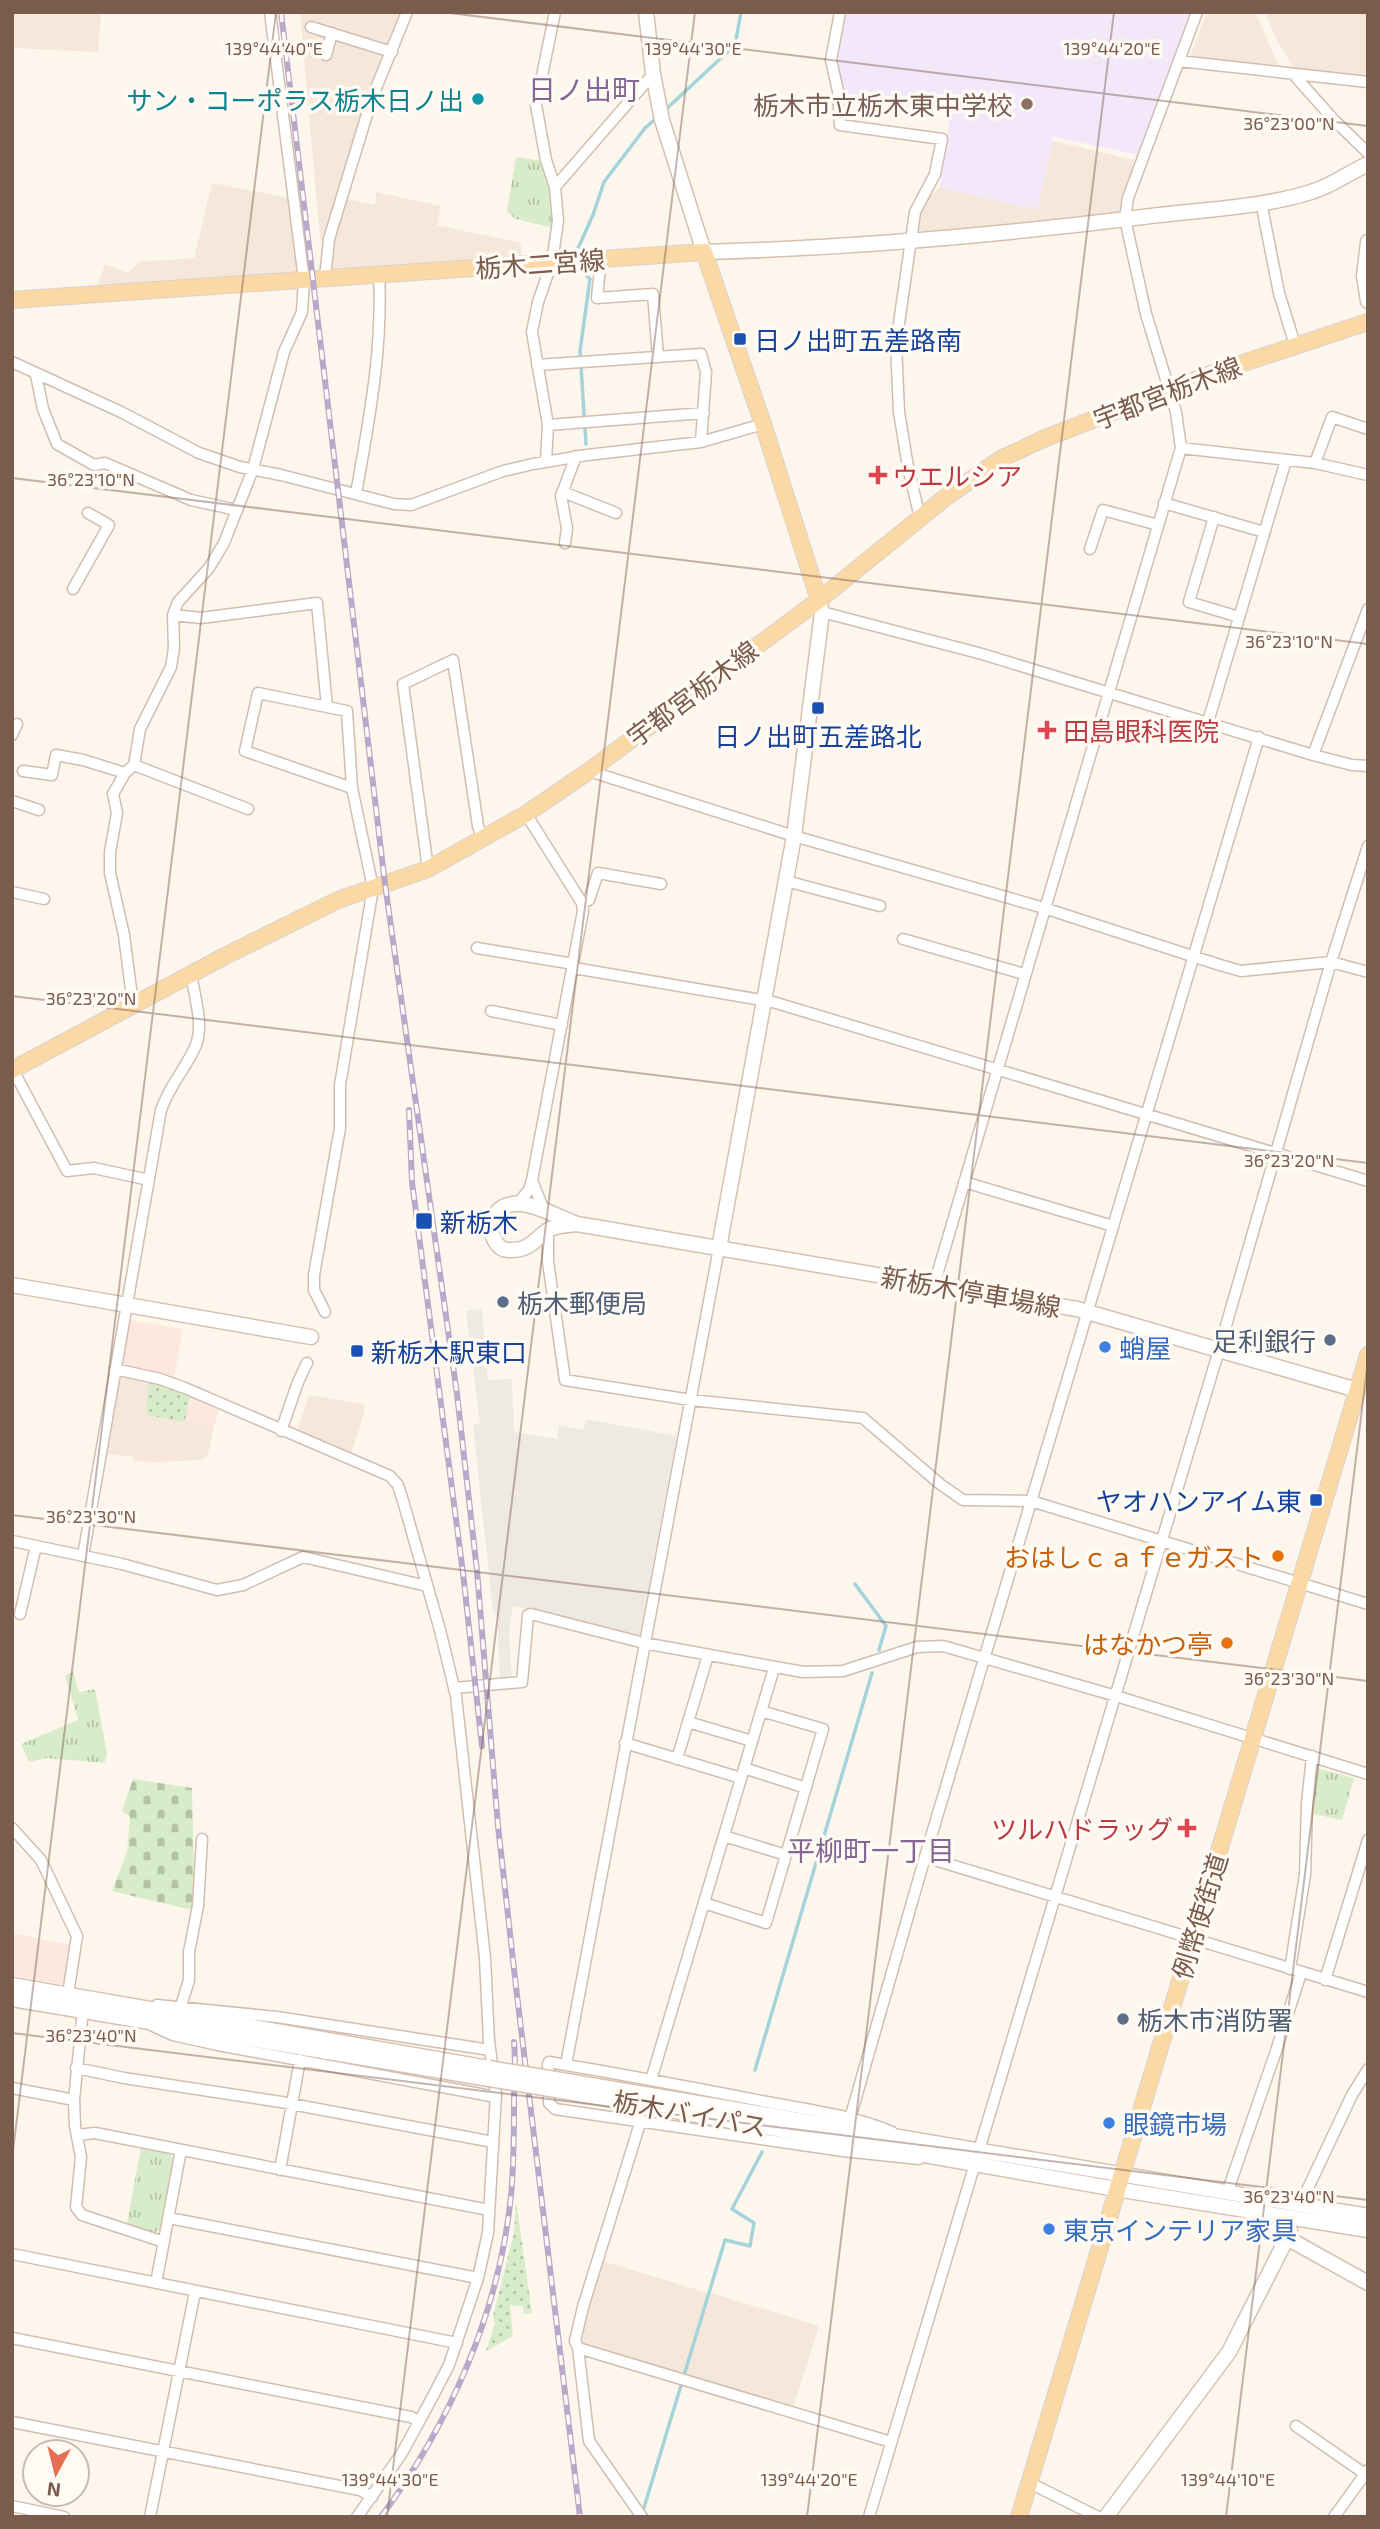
<svg xmlns="http://www.w3.org/2000/svg" width="1380" height="2529" font-family="'Exo 2','Noto Sans JP',sans-serif">
  <style>
    .residential { fill: #f5e8da }
    .commercial { fill: #fde8e0 }
    .industrial { fill: #efe9e4 }
    .education { fill: #f3e8fa }
    .grass { fill: url(#grass-dots) }
    .cemetery { fill: url(#cemetery-stones) }
    .park { fill: url(#park-tufts) }
    .lines { fill: none; stroke-linecap: round; stroke-linejoin: round }
    .stream { stroke: #a5d3da; stroke-width: 3.5 }
    .street-casing { stroke: #d1beb0; stroke-width: 13 }
    .secondary-casing { stroke: #d6c0b0; stroke-width: 17 }
    .primary-casing { stroke: #dad1cd; stroke-width: 18 }
    .street { stroke: #fff; stroke-width: 10 }
    .secondary { stroke: #fff; stroke-width: 14 }
    .primary { stroke: #fbd9a5; stroke-width: 16 }
    .rail-casing { stroke: #b9a8c9; stroke-width: 6 }
    .rail { stroke: #fffaf3; stroke-width: 3.5; stroke-dasharray: 10; stroke-linecap: butt }
    .secondary-bridge-casing { stroke: #d6c0b0; stroke-width: 17; stroke-linecap: butt }
    .secondary-bridge { stroke: #fff; stroke-width: 14 }
    .ticks { fill: none; stroke: #7a5c4d; stroke-width: 2; stroke-opacity: 0.45 }
    .culture-dot { fill: #0f9aa8; stroke: #fffaf3; stroke-width: 2.5 }
    .education-dot { fill: #8d6e63; stroke: #fffaf3; stroke-width: 2.5 }
    .transit-dot { fill: #1a4fb4; stroke: #fffaf3; stroke-width: 2.5 }
    .health-dot { fill: #e0444e; stroke: #fffaf3; stroke-width: 2.5 }
    .service-dot { fill: #5c6f8a; stroke: #fffaf3; stroke-width: 2.5 }
    .shop-dot { fill: #3f7fe0; stroke: #fffaf3; stroke-width: 2.5 }
    .food-dot { fill: #e8710a; stroke: #fffaf3; stroke-width: 2.5 }
    .labels { text-anchor: middle; dominant-baseline: central; stroke-width: 7; stroke-linejoin: round; paint-order: stroke }
    .culture-label { font-size: 26px; fill: #0d838f; stroke: #fffaf3; text-anchor: end }
    .education-label { font-size: 26px; fill: #785e54; stroke: #fffaf3; text-anchor: end }
    .street-label { font-size: 26px; fill: #7a5c4d; stroke: #fffaf3 }
    .transit-label { font-size: 26px; fill: #164399; stroke: #fffaf3; text-anchor: start }
    .health-label { font-size: 26px; fill: #be3a42; stroke: #fffaf3; text-anchor: start }
    .service-label { font-size: 26px; fill: #4e5e75; stroke: #fffaf3; text-anchor: start }
    .shop-label { font-size: 26px; fill: #366cbe; stroke: #fffaf3; text-anchor: start }
    .food-label { font-size: 26px; fill: #c56008; stroke: #fffaf3; text-anchor: end }
    .neighbourhood-label { font-size: 28px; fill: #846695; stroke: #fffaf3 }
    .ticks-label { font-size: 18px; text-anchor: middle; fill: #7a5c4d; stroke: #fffaf3; stroke-width: 7; stroke-linejoin: round; paint-order: stroke }
  </style>
  <defs>
    <pattern id="grass-dots" width="8" height="8" patternUnits="userSpaceOnUse" patternTransform="scale(1.75)"><rect width="8" height="8" fill="#d8ecc9"/><path d="M2 2h.1M6 6h.1" fill="none" stroke="#b4c2a5" stroke-width="1.8" stroke-linecap="round"/></pattern>
    <pattern id="cemetery-stones" width="16" height="16" patternUnits="userSpaceOnUse" patternTransform="scale(1.75)"><rect width="16" height="16" fill="#d8ecc9"/><path d="M2 7V4a2 2 0 0 1 4 0v3zM10 15v-3a2 2 0 0 1 4 0v3z" fill="#b4c2a5"/></pattern>
    <pattern id="park-tufts" width="24" height="20" patternUnits="userSpaceOnUse" patternTransform="scale(1.75)"><rect width="24" height="20" fill="#d8ecc9"/><path d="M3 7l-1-3M5 7V3M7 7l1-3M15 17l-1-3M17 17v-4M19 17l1-3" fill="none" stroke="#b4c2a5"/></pattern>
  </defs>
  <rect width="100%" height="100%" fill="#fdf6ec"/>
  <path class="residential" d="M12 12H101L98 52 12 48Z
    M300 12H403L323 244 320 239Z
    M1207 12H1255L1279 66 1190 57Z
    M1265 12H1368V79L1295 70 1275 37Z
    M1053 141 1134 160 1121 216 911 240 915 212 940 187 1037 210Z
    M212 183 290 198 304 280 96 290 105 264 129 273 138 262 194 258Z
    M376 192 441 206 437 225 521 243 522 262 325 278 329 239 346 199 375 205Z
    M123 1376 149 1381 185 1422 186 1419 214 1426 208 1455 202 1460 157 1462 134 1461V1457L105 1454 119 1377Z
    M309 1395 364 1404V1412L351 1454 297 1432Z
    M602 2261 708 2293 682 2378 583 2347 580 2335Z
    M711 2293 819 2326 792 2411 685 2379Z"/>
  <path class="commercial" d="M129 1320 183 1329 174 1378 124 1366 120 1362Z
    M190 1396 219 1410 214 1426 186 1419Z
    M12 1933 71 1945 66 1985 12 1976Z"/>
  <path class="industrial" d="M482 1309 488 1380 512 1379 514 1432 557 1439 559 1425 583 1430 586 1419 677 1436 640 1634 634 1635 513 1606 509 1632 512 1679 500 1680 497 1614 493 1612 473 1425 480 1423 466 1311Z"/>
  <path class="education" d="M844 12H1191L1138 155 1052 136 1053 141 1037 210 940 187 950 113 843 96 836 57Z"/>
  <path class="grass" d="M149 1381 190 1396 185 1422 146 1415Z
    M516 2201 532 2313 524 2314 523 2306 510 2305 513 2336 486 2351 495 2325 493 2316 514 2233Z"/>
  <path class="cemetery" d="M133 1779 192 1788 194 1872 192 1910 112 1891 127 1852 130 1817 122 1811Z"/>
  <path class="park" d="M516 157 543 161 553 188 554 228 515 219 507 211Z
    M73 1672 79 1692 95 1689 107 1753 105 1763 47 1758 29 1762 21 1744 78 1720 65 1676Z
    M1316 1768 1354 1778 1342 1820 1314 1814Z
    M141 2147 169 2153 175 2160 161 2229 154 2233 127 2223Z"/>
  <g class="lines">
    <path class="stream" d="M663 112 735 45 741 12
      M575 255 593 215 604 182 645 128 658 117
      M572 267V269L582 271 590 279 580 351 586 444
      M855 1584 886 1626 879 1650
      M755 2070 872 1673
      M647 2517 643 2511 725 2240 750 2246 754 2223 732 2209 762 2152"/>
    <defs>
      <path id="street" d="M840 12 831 60 838 91 840 125 942 139 935 174 915 212 896 344 899 412 908 467 920 518
        M311 27 392 52
        M326 55 332 33
        M1179 61 1368 82
        M1293 74 1334 120 1368 153
        M555 187 653 74
        M1261 202 1279 293 1295 345
        M601 259 597 298 653 294 658 357
        M325 278 329 239 372 98 407 12
        M12 362 121 412 199 453 240 467 281 475 394 504 411 505 503 471 533 464 587 455 701 442 763 424
        M537 365 701 354 706 372 701 442
        M36 375 43 409 57 444 94 465 105 463 191 500 237 510
        M548 425 704 413
        M1181 448 1315 463 1368 475
        M546 461 548 425 532 332 538 302 552 262 558 221 555 187 546 160 536 105 555 12
        M1315 463 1332 417 1368 429
        M563 492 616 513
        M356 494C369 420 383 349 379 274
        M1164 503 1264 532
        M1214 517 1189 602 1239 617
        M565 543 567 528 561 496 576 456
        M1090 549 1103 510 1158 525
        M73 589 109 525 88 513
        M822 612 982 654 1313 755 1352 765 1368 766
        M173 615 201 618 317 603 327 707 347 711 352 788
        M1208 722 1286 460
        M12 735 17 724
        M1313 755 1368 609
        M134 765 248 809
        M23 771 52 775 56 755 83 760 125 773
        M589 771 794 836 1044 908 1220 965 1241 971 1331 962 1368 972
        M12 801 39 810
        M428 869 403 684 453 660 478 826 483 840
        M786 881 880 906
        M12 892 44 899
        M582 903 589 900 598 873 661 884
        M903 939 1024 974
        M477 948 574 964
        M574 968 773 1002 1368 1181
        M133 1005 124 935 110 873V852L117 813 113 794 125 773 134 765 140 729 171 667 174 648 173 615 178 602 209 568 224 543 253 469 284 352 302 312 304 280 270 12
        M491 1011 562 1025
        M13 1070 67 1171 94 1168 149 1180
        M532 1180 544 1211
        M964 1182 1113 1226
        M518 1203 529 1190 532 1180 583 911 582 903 526 814
        M548 1231V1262L565 1380 691 1400 863 1418 940 1484 963 1500 1031 1501 1368 1604
        M934 1285 1181 448 1176 412 1146 314 1125 219 1128 198 1197 12
        M325 1312 314 1290V1275L340 1128V1085L373 888 352 788 245 751 258 693 327 707
        M115 1369 160 1379 185 1388 390 1476 398 1485 403 1501 440 1630 456 1696 485 1958 489 2041 496 2094 488 2233 478 2278 449 2365 433 2396 402 2453 357 2517
        M281 1431 298 1382 307 1363
        M12 1541 122 1564 217 1590 243 1585 303 1557 427 1586
        M83 1556 161 1110C170 1084 187 1067 196 1045 204 1023 194 996 191 973
        M20 1614 36 1546
        M454 1688 522 1682 528 1615 531 1614 644 1643 803 1672 843 1671 917 1647 943 1646 1116 1696 1368 1774
        M688 1722 752 1741
        M625 1743 741 1778
        M677 1759 708 1655
        M744 1768 806 1788
        M12 1828 41 1860 77 1936 68 1994
        M724 1836 786 1855
        M925 1857 1368 1992
        M704 1903 766 1923 823 1729 761 1711
        M1290 1969 1305 1875 1307 1804 1312 1756
        M1325 1980 1368 1840
        M157 2005 277 2017 490 2050
        M181 2006 189 1980V1952L198 1906 202 1839
        M83 2010 74 2100 75 2126 81 2157 76 2207 82 2215 164 2242
        M153 2026 173 2035 218 2045 496 2097
        M566 2065 719 1248
        M76 2068 124 2078 281 2102 493 2142
        M651 2080 774 1668
        M12 2088 74 2100
        M641 2120 583 2307 575 2341 578 2348 891 2442
        M847 2129 925 1857 1259 737
        M892 2132C852 2115 809 2110 767 2102 694 2088 622 2074 549 2062L548 2064 549 2103 555 2109 843 2151 919 2159
        M77 2135 95 2133 489 2210
        M280 2170 300 2060
        M1227 2193 1276 2051 1301 1973
        M1300 2205 1352 2095 1368 2069
        M169 2218 478 2278
        M12 2254 457 2343
        M156 2283 181 2150
        M12 2338 411 2417 419 2422
        M578 2348 589 2441 642 2517
        M12 2422 360 2490 372 2497
        M1296 2426 1365 2474
        M1030 2483 1098 2517
        M12 2506 64 2517
        M150 2517 195 2292
        M869 2517 1219 1350 1331 962 1368 846
        M1334 2517 1368 2470"/>
      <path id="secondary" d="M646 12 653 74 662 120 704 252C851 248 998 235 1143 217 1196 210 1261 208 1311 192 1332 186 1348 173 1368 164
        M1368 242 1364 276 1368 301
        M577 1224C568 1225 559 1225 550 1229 533 1239 532 1251 508 1250 487 1249 481 1201 521 1204 537 1205 561 1218 577 1224L1077 1309 1357 1390
        M719 1248 794 836 822 612 819 600
        M12 1285 311 1337
        M12 1985 489 2068
        M12 1999 489 2079
        M555 2079 1368 2216
        M556 2090 1116 2189 1368 2230
        M1290 2230 1287 2238 1368 2283
        M1106 2517 1229 2352 1287 2238"/>
      <path id="primary" d="M12 300 704 252 763 424 819 600
        M12 1070 225 956 338 900 428 869 526 814 589 771 819 600 946 497 1001 459 1043 439 1216 372 1368 322
        M1019 2517C1135 2129 1252 1742 1368 1355"/>
    </defs>
    <use href="#street" class="street-casing"/>
    <use href="#secondary" class="secondary-casing"/>
    <use href="#primary" class="primary-casing"/>
    <use href="#street" class="street"/>
    <use href="#secondary" class="secondary"/>
    <use href="#primary" class="primary"/>
    <defs>
      <path id="rail" d="M281 12 385 884 457 1394 477 1571 498 1826 516 1987 580 2517
        M409 1110 412 1182 463 1573 482 1746
        M381 2517C450 2423 499 2313 511 2196 514 2164 514 2132 514 2101 514 2081 516 2062 514 2042"/>
    </defs>
    <use href="#rail" class="rail-casing"/>
    <use href="#rail" class="rail"/>
    <defs>
      <path id="secondary-bridge" d="M489 2068 555 2079
        M489 2079 556 2090"/>
    </defs>
    <use href="#secondary-bridge" class="secondary-bridge-casing"/>
    <use href="#secondary-bridge" class="secondary-bridge"/>
  </g>
  <path class="ticks" d="M442 12 1368 126M12 478 1368 644M12 996 1368 1163M12 1515 1368 1681M12 2033 1368 2200M12 2159 276 12M387 2517 695 12M807 2517 1114 12M1226 2517 1368 1360"/>
  <circle class="culture-dot" cx="478" cy="99" r="7"/>
  <circle class="education-dot" cx="1027" cy="104" r="7"/>
  <g class="transit-dot">
    <rect x="733" y="332" width="14" height="14" rx="3.5"/>
    <rect x="811" y="701" width="14" height="14" rx="3.5"/>
    <rect x="415" y="1212" width="18" height="18" rx="3.5"/>
    <rect x="350" y="1344" width="14" height="14" rx="3.5"/>
    <rect x="1309" y="1493" width="14" height="14" rx="3.5"/>
  </g>
  <g class="health-dot">
    <path d="M874.5 464.5h7v7h7v7h-7v7h-7v-7h-7v-7h7z"/>
    <path d="M1043.5 719.5h7v7h7v7h-7v7h-7v-7h-7v-7h7z"/>
    <path d="M1183.5 1817.5h7v7h7v7h-7v7h-7v-7h-7v-7h7z"/>
  </g>
  <g class="service-dot">
    <circle cx="503" cy="1302" r="7"/>
    <circle cx="1330" cy="1340" r="7"/>
    <circle cx="1123" cy="2019" r="7"/>
  </g>
  <g class="shop-dot">
    <circle cx="1105" cy="1347" r="7"/>
    <circle cx="1109" cy="2123" r="7"/>
    <circle cx="1049" cy="2229" r="7"/>
  </g>
  <g class="food-dot">
    <circle cx="1278" cy="1556" r="7"/>
    <circle cx="1227" cy="1643" r="7"/>
  </g>
  <g class="labels">
    <g class="culture-label">
      <text x="464" y="99">サン・コーポラス栃木日ノ出</text>
    </g>
    <g class="education-label">
      <text x="1013" y="104">栃木市立栃木東中学校</text>
    </g>
    <g class="street-label">
      <text transform="translate(540 263) rotate(-4)">栃木二宮線</text>
      <text transform="translate(1167 392) rotate(-21)">宇都宮栃木線</text>
      <text transform="translate(692 693) rotate(-37)">宇都宮栃木線</text>
      <text transform="translate(971 1291) rotate(10)">新栃木停車場線</text>
      <text transform="translate(1199 1916) rotate(-73)">例幣使街道</text>
      <text transform="translate(690 2113) rotate(10)">栃木バイパス</text>
    </g>
    <g class="transit-label">
      <text x="754" y="339">日ノ出町五差路南</text>
      <text x="818" y="735" text-anchor="middle">日ノ出町五差路北</text>
      <text x="440" y="1221">新栃木</text>
      <text x="371" y="1351">新栃木駅東口</text>
      <text x="1302" y="1500" text-anchor="end">ヤオハンアイム東</text>
    </g>
    <g class="health-label">
      <text x="892" y="475">ウエルシア</text>
      <text x="1063" y="730">田島眼科医院</text>
      <text x="1173" y="1828" text-anchor="end">ツルハドラッグ</text>
    </g>
    <g class="service-label">
      <text x="517" y="1302">栃木郵便局</text>
      <text x="1316" y="1340" text-anchor="end">足利銀行</text>
      <text x="1137" y="2019">栃木市消防署</text>
    </g>
    <g class="shop-label">
      <text x="1119" y="1347">蛸屋</text>
      <text x="1123" y="2123">眼鏡市場</text>
      <text x="1063" y="2229">東京インテリア家具</text>
    </g>
    <g class="food-label">
      <text x="1264" y="1556">おはしｃａｆｅガスト</text>
      <text x="1213" y="1643">はなかつ亭</text>
    </g>
    <g class="neighbourhood-label">
      <text x="584" y="89">日ノ出町</text>
      <text x="871" y="1850">平柳町一丁目</text>
    </g>
  </g>
  <g class="ticks-label">
    <text x="274" y="55">139°44'40"E</text>
    <text x="693" y="55">139°44'30"E</text>
    <text x="1112" y="55">139°44'20"E</text>
    <text x="1289" y="130">36°23'00"N</text>
    <text x="91" y="486">36°23'10"N</text>
    <text x="1289" y="648">36°23'10"N</text>
    <text x="91" y="1005">36°23'20"N</text>
    <text x="1289" y="1167">36°23'20"N</text>
    <text x="91" y="1523">36°23'30"N</text>
    <text x="1289" y="1685">36°23'30"N</text>
    <text x="91" y="2042">36°23'40"N</text>
    <text x="1289" y="2203">36°23'40"N</text>
    <text x="390" y="2486">139°44'30"E</text>
    <text x="809" y="2486">139°44'20"E</text>
    <text x="1228" y="2486">139°44'10"E</text>
  </g>
  <rect width="1380" height="2529" fill="none" stroke="#7a5c4d" stroke-width="28"/>
  <g transform="translate(56 2473) rotate(187)"><circle r="33" fill="#fffaf3" stroke="#cabbb1" stroke-width="2"/>
  <path d="M0-5L12 26L0 18L-12 26Z" fill="#e76f51"/>
  <text y="-10" font-size="19" font-weight="bold" text-anchor="middle" fill="#7a5c4d">N</text>
  </g>
</svg>
